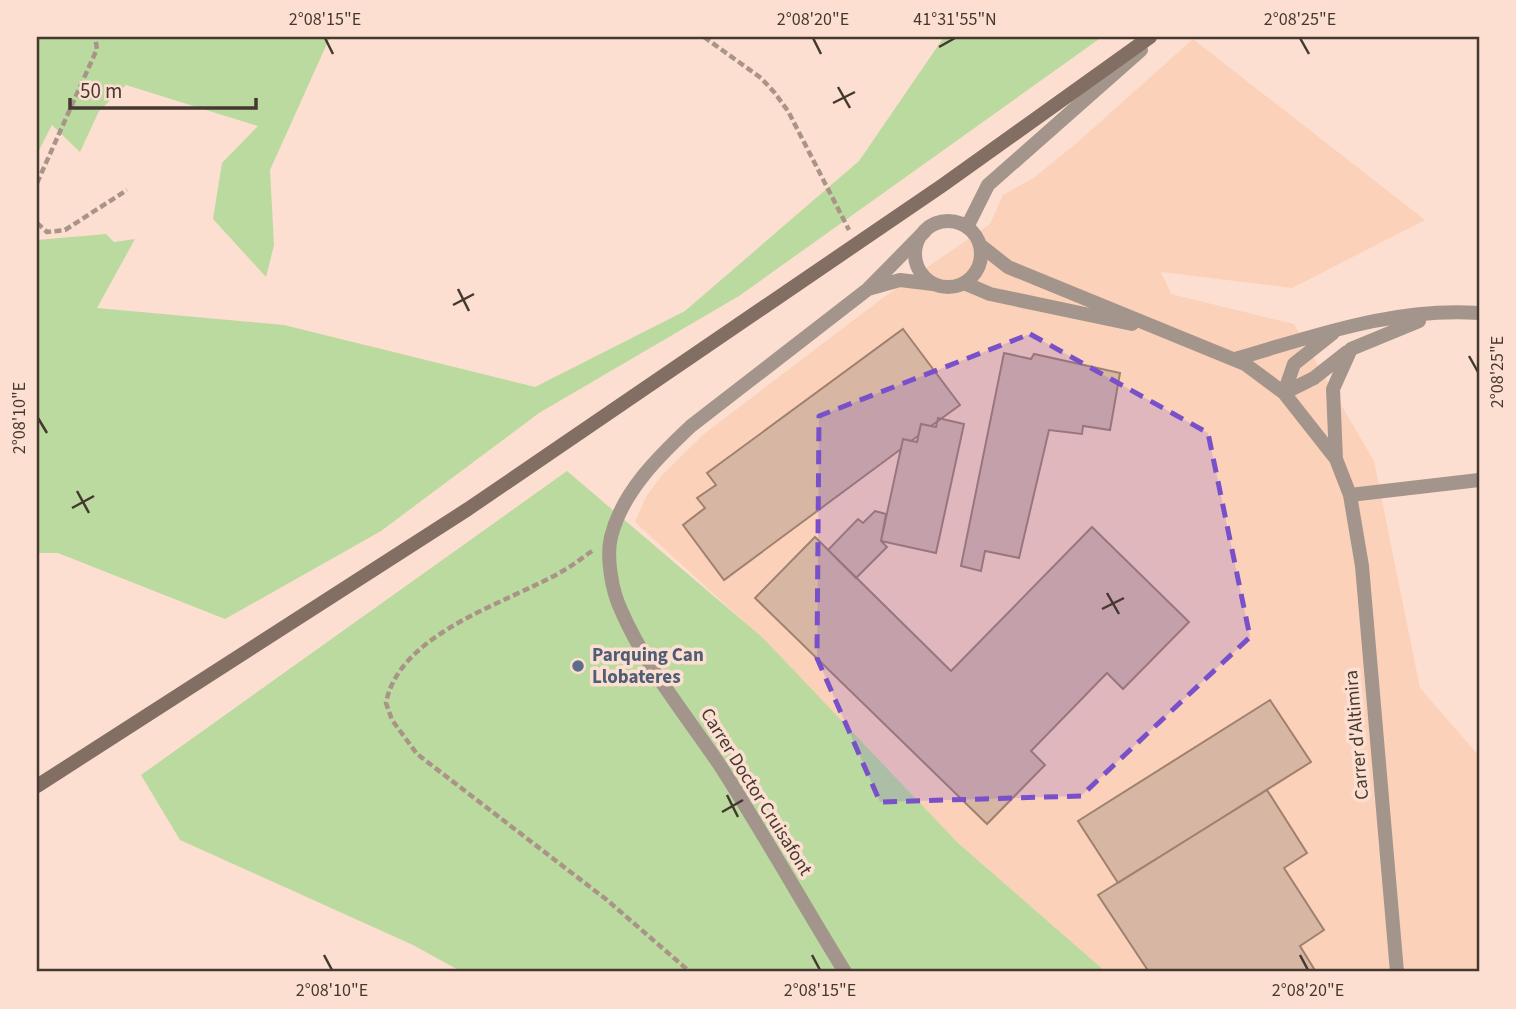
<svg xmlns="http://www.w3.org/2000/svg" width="1516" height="1009" font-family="'Source Sans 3',sans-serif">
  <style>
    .built { fill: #fbd1b9 }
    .green { fill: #bbda9f }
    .building { fill: #d7b6a3; stroke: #a0806e; stroke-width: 2 }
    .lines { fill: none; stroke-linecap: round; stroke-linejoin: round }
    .path { stroke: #aa9488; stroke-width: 4.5; stroke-dasharray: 7 3.5; stroke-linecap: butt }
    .minor { stroke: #a3958c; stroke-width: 14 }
    .secondary { stroke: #826e62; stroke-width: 14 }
    .marked { fill: #7850c9; fill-opacity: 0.2; stroke: #7850c9; stroke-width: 5; stroke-dasharray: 14 9; stroke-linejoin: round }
    .ticks { fill: none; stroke: #453830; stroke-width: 2.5 }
    .service-dot { fill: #5c6f8a; stroke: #fcdfd0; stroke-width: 2.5 }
    .labels { text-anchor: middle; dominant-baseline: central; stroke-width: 7; stroke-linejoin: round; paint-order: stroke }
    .service-label { font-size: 19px; font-weight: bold; fill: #4e5e75; stroke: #fcdfd0; text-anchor: start }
    .street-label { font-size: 19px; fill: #453830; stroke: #fcdfd0 }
    .neatline { fill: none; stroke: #453830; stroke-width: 2.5 }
    .ticks-label { font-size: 18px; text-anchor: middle; fill: #453830 }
  </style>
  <rect width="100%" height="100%" fill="#fcdfd0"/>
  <path class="built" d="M1193 39 1425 220 1292 288 1161 272 1171 294 1294 324 1374 461 1420 688 1479 756V972H1106L958 843 763 639 635 522 646 497 662 475 704 434 884 297 990 224 1003 195 1035 177 1079 141Z"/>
  <path class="green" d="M37 37H330L270 170 274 245 266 277 213 219 222 163 258 126 126 85 99 111 80 152 52 125 37 154Z
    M944 37H1102L739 296 539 413 381 531 225 619 58 553H37V240L106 234 114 242 135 239 97 308 284 325 535 387 685 311 859 161Z
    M567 471 763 638 958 843 1106 972H462L413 945 180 840 141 775Z"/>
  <path class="building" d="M903 329 960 405 931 426 921 424 918 436 911 441 903 439 901 449 724 580 683 525 705 508 697 498 716 485 707 473Z
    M1004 353 1031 359 1034 354 1120 373 1110 430 1083 426 1082 434 1049 430 1019 558 985 551 981 571 961 566Z
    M938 418 964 424 936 553 881 541 903 439 917 442 921 424 936 427Z
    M875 511 886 514 881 541 887 547 856 578 828 550 858 519 863 523Z
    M1092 527 1189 622 1123 689 1107 673 1031 751 1045 765 987 824 755 598 815 537 951 671Z
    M1270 700 1311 762 1118 883 1078 821Z
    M1267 790 1307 853 1284 868 1324 930 1300 946 1316 972H1149L1098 895Z"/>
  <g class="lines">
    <path class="path" d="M704 37 761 78 774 92 788 111 849 230
      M37 183 97 49 95 37
      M37 223 47 232 65 230 127 190
      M592 551C582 558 572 566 561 572 507 603 399 633 386 703L392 720 417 754 607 900 690 972"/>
    <path class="minor" d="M915 254a33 33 0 1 1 66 0a33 33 0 1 1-66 0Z
      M967 227 988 185 1141 50
      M980 245 1008 267 1245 364 1284 393 1336 459 1350 495 1362 566 1397 972
      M964 283 990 294 1132 324
      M868 289 900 280 933 284
      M1235 359C1315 336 1394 307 1479 313
      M1284 393 1294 364 1333 333
      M1284 393 1314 378 1347 352
      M1336 459 1333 389 1351 349 1419 321
      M1350 495 1479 480
      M845 972C803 904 764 834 721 767 687 716 645 666 621 610 612 591 606 558 611 537 622 492 659 456 691 426L868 289 925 231"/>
    <path class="secondary" d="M37 786 468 509 943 185 1150 37"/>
  </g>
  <path class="marked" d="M1030 334 1208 433 1250 637 1081 796 880 802 817 658 819 416Z"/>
  <path class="ticks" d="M325 38 333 54M813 38 821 54M1300 38 1309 54M939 47 955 38M838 87 850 108M833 103 855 92M458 289 469 311M453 305 474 294M1469 356 1478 372M38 418 47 433M77 491 89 513M72 508 94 496M1107 593 1119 614M1102 609 1124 598M727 795 738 817M722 812 743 800M324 955 332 970M812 955 820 970M1300 955 1308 970"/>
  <circle class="service-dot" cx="578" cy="666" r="7"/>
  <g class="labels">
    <g class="service-label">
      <text x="592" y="655">Parquing Can<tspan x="592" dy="22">Llobateres</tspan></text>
    </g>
    <g class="street-label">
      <text transform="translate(1357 735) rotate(-95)">Carrer d'Altimira</text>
      <text transform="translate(756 792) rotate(58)">Carrer Doctor Cruisafont</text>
    </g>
  </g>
  <rect width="1516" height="1009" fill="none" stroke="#fcdfd0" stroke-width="77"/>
  <path d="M70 98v10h186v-10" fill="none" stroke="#453830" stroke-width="3.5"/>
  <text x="80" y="98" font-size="21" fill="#453830" stroke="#fcdfd0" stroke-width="5" paint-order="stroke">50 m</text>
  <rect x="38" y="38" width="1440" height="932" class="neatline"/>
  <g class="ticks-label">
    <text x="325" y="25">2°08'15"E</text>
    <text x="813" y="25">2°08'20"E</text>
    <text x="955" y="25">41°31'55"N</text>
    <text x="1300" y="25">2°08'25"E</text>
    <text transform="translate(1497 372) rotate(-90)" y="6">2°08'25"E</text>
    <text transform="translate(19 418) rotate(-90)" y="6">2°08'10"E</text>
    <text x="332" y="996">2°08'10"E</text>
    <text x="820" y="996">2°08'15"E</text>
    <text x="1308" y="996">2°08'20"E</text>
  </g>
</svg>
